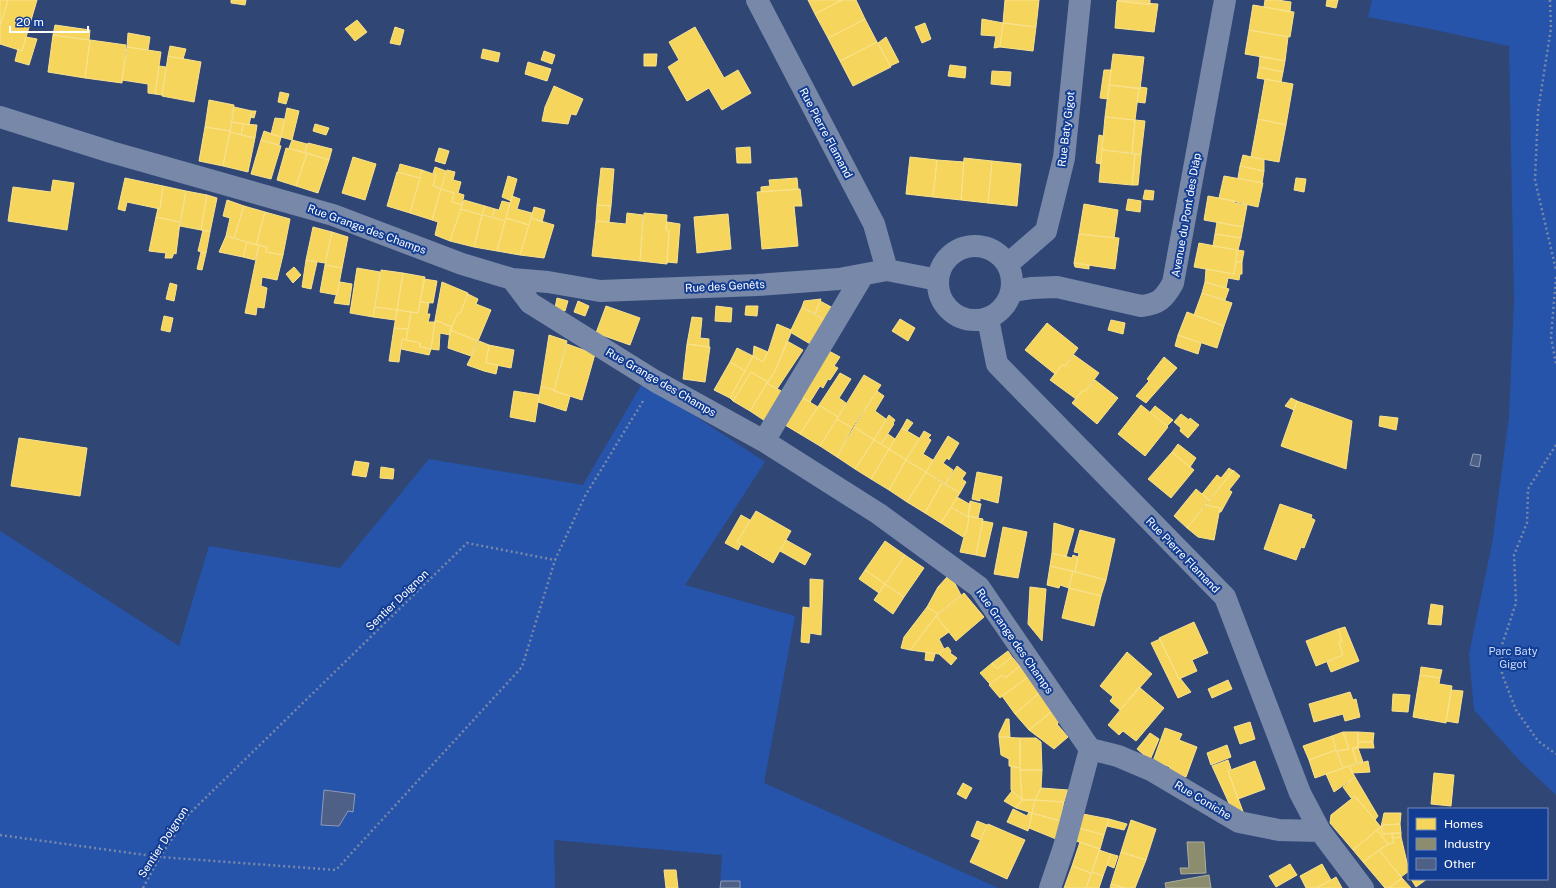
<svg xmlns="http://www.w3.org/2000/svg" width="1556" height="888" font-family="'Public Sans',sans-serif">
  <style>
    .green { fill: #2654ab }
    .homes { fill: #f6d55c; stroke: #f9e28d }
    .industry { fill: #8c8c6e; stroke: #aeae9a }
    .building { fill: #4e6085; stroke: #8e9bb7 }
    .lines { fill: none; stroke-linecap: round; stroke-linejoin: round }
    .path { stroke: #7888a9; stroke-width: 2.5; stroke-dasharray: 2 3; stroke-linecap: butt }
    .street { stroke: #7888a9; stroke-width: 22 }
    .labels { text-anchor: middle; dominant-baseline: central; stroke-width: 4; stroke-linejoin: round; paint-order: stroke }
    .street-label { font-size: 11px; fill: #fff; stroke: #133d93 }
    .park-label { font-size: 11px; fill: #c9dbfd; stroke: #133d93 }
  </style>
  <rect width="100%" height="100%" fill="#304776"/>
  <path class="green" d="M1372 0H1556V795L1521 762 1474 710 1469 654 1492 544 1509 417 1514 301 1509 46 1426 28 1368 17Z
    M643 382 765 462 685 585 795 616 764 783 998 888H720L722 855 554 840 555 888H0V531L179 646 209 546 340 568 429 459 583 485Z"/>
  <path class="homes" d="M0 0H8L0 26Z
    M8 0H37L22 51 0 44V26Z
    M231 0H246L245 5 231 3Z
    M808 0H842L815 14Z
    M842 0H856L865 19 828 38 815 14Z
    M1005 0H1039L1036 27 1003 23Z
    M1118 0H1150V5L1117 1Z
    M1265 0H1277L1291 2 1290 12 1264 7Z
    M1327 0H1338L1336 8 1326 6Z
    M1117 1 1158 4 1154 32 1115 28Z
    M1253 5 1294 12 1290 37 1249 30Z
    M865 19 877 42 840 61 828 38Z
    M982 19 1003 23 1000 47 994 48 996 36 981 35Z
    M357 20 367 32 355 41 345 29Z
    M925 23 931 39 922 43 915 27Z
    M1003 23 1036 27 1033 51 1000 47Z
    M55 25 90 30 89 40 53 35Z
    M395 27 404 30 400 45 390 43Z
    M695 27 724 78 738 70 751 93 722 110 709 88 687 101 668 67 679 60 669 42Z
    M1249 30 1288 37 1285 61 1245 54Z
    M128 33 150 37 148 50 127 47Z
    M53 35 90 40 85 78 48 72Z
    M26 37 37 39 29 65 15 61 18 49 22 51Z
    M886 37 899 62 890 66 878 43Z
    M90 40 126 45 122 83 85 78Z
    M877 42 891 67 853 86 840 61Z
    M170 46 186 49 183 59 168 56Z
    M127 47 161 52 155 94 148 93V84L122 80Z
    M483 49 500 53 498 62 481 58Z
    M544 51 555 55 552 64 541 60Z
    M644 54H657L656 66H644Z
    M1113 54 1144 57 1140 89 1109 85Z
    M168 56 201 62 194 102 162 96Z
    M1260 56 1285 61 1283 72 1259 67Z
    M528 62 551 69 547 81 525 74Z
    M950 65 966 67 965 78 948 76Z
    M159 66 166 67 162 95 155 94Z
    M1259 67 1283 72 1281 82 1257 78Z
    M1104 70H1111L1108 99 1100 98Z
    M992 71 1011 72 1010 86 991 84Z
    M1265 79 1293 84 1286 125 1258 119Z
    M1109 85 1139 88 1135 120 1105 117Z
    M554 86 583 99 576 115 571 114 568 124 542 121 545 107Z
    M1140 87 1147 88 1145 103 1137 102 1139 88 1140 89Z
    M280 92 289 94 286 104 278 102Z
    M209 100 234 105 230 131 205 127Z
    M234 107 252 111 249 125 232 122Z
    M287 108 299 111 292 140 281 137Z
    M252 111H256L254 118 250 117Z
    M1105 117 1135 120 1132 153 1102 150Z
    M275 118 284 119 281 137 271 134Z
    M1258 119 1286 125 1279 162 1251 157Z
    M1135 120 1145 121 1141 155 1132 153Z
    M232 122 243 124 241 135 230 132Z
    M243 124 257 125 255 138 241 135Z
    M315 124 329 128 326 135 313 131Z
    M205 127 230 131 223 166 199 161Z
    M264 131 281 137 279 145 261 140Z
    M230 132 255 138 248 172 223 166Z
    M1099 135 1103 136 1101 164 1096 163Z
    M261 140 281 146 271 179 251 174Z
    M292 140 307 144 305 153 289 148Z
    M308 143 332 149 329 160 305 153Z
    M750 147 751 163H737L736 148Z
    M286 148 307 153 296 186 277 180Z
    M439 148 449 151 445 164 435 161Z
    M1102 150 1135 154 1132 185 1099 182Z
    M307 153 329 160 318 193 296 186Z
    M1135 154 1141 155 1138 185H1132Z
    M1243 155 1264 160V171L1240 166Z
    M353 157 376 164 365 200 342 193Z
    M910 157 937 160 933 197 906 194Z
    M964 158 992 161 988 203 961 200Z
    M937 160 964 162 961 200 933 197Z
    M992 161 1021 164 1017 206 988 203Z
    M400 164 422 170 420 178 398 172Z
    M1240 166 1264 171 1262 183 1238 178Z
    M435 167 446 171 441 189 433 186 436 175 433 173Z
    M601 168 614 169 611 206 597 205Z
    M422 170 436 175 433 186 441 189 432 220 410 213Z
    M447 170 455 172 453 180 461 182 458 193 464 195 462 205 452 202 454 193 441 189Z
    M397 172 420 178 410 213 387 206Z
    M508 176 517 179 511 201 502 197Z
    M1224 176 1263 183 1258 207 1219 198Z
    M125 178 163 186 160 209 127 202 125 211 118 209Z
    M797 178 798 189 761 192V187L770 186 769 180Z
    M1296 178 1306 179 1304 192 1294 190Z
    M53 180 74 183 67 230 8 221 13 187 51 192Z
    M163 186 186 191 180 222 156 217 158 208 160 209Z
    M441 189 454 193 452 202 462 205 450 241 435 235 438 222 432 220Z
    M800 189 802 206H794L798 246 762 249 757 192Z
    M1145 190 1154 191 1153 200 1143 199Z
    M186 191 207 195 201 230 180 226Z
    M207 195 217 198 210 232 201 230Z
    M512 196 520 199 517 209 532 213 529 225 506 218Z
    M1208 196 1235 201 1234 203 1247 205 1243 227 1204 220Z
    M1128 199 1141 201 1140 212 1126 210Z
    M227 200 244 206 234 238 226 236 230 218 223 216Z
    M464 200 485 206 482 215 461 209Z
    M502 201 510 203 505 221 492 217 495 209 499 210Z
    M1084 204 1118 210 1114 238 1079 234Z
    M597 205 611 206 609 222 596 221Z
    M244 206 265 212 256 245 234 238Z
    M485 206 495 209 492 217 482 215Z
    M534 207 545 210 542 222 531 218Z
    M461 209 482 215 474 247 450 241Z
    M265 212 290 219 283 255 266 252 267 247 256 245Z
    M627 213 643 215 640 261 592 256 596 221 626 224Z
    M644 213 667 215 666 230 669 231 667 264 640 261Z
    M728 214 731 249 697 253 694 217Z
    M482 215 505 221 497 251 474 247Z
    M156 217 180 222 176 254 174 253 172 258H165L166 253 149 251Z
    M506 218 529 225 520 255 497 251Z
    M531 218 554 225 544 258 520 255Z
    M667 222 680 224 677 263 667 262 669 231 666 230Z
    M1217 222 1243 227 1241 238 1215 234Z
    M313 227 332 232 325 263 306 260Z
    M203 230 210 232 206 253 198 251Z
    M332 232 348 237 342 268 325 265Z
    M1079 234 1119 238 1115 269 1074 263Z
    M1215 234 1241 238 1238 250 1244 251 1242 262H1236L1237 250 1213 246Z
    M226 236 247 242 243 257 219 252Z
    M247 242 259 245 255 260 243 257Z
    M1199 243 1237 250 1234 274 1194 267Z
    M259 245 267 247 266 252 283 255 277 280 262 277 261 286 267 288 264 308 257 307 256 315 245 313Z
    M201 252 206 253 202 270 197 269Z
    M306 260 317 262 311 289 302 287Z
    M1236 262H1242V274H1240L1239 280 1228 278 1226 288 1205 282 1206 269 1234 274Z
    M1074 263 1089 265V269L1075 267Z
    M325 265 342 268 337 295 320 292Z
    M294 267 301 275 293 283 286 274Z
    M357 268 380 272 373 317 350 313Z
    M381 270 403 273 397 310 375 307Z
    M403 273 425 277 418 313 397 310Z
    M424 279 437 281 433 303 420 302Z
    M340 282 352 284 349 305 334 303Z
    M442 282 468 293 460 314 458 313 452 327 435 320Z
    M1205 282 1229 289 1225 300 1202 293Z
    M170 283 177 285 174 301 166 299Z
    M1202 293 1232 303 1224 326 1194 315Z
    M468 294 478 299 476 304 491 310 478 341 450 330 458 313 460 314Z
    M557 298 568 301 565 311 555 308Z
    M821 299 815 314 802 307 804 301Z
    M578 301 589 306 585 316 574 312Z
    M820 301 835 309 827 322 815 314Z
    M420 302 429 303 427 314H430L428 322H435L431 349 420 347V343L406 340 411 312 418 313Z
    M606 306 640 318 630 345 596 333Z
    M716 306 732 308 731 322 715 321Z
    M746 306H758L757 316 745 315Z
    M375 307 397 310 395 320 373 317Z
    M802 307 827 322 812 345 790 332Z
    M397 310 411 312 408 329 394 328Z
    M1187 312 1224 326 1217 348 1178 335Z
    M164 316 173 318 170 332 161 330Z
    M692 317 702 318 700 338 709 339V347L687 344Z
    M900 319 915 328 908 341 892 331Z
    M435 320 452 327 450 335 440 333 439 350 431 349Z
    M1111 320 1125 323 1123 334 1108 330Z
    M1047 323 1078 348 1065 366 1062 365 1055 374 1025 350Z
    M777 324 791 330 790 332 791 333 775 371 768 382 751 372 733 401 730 398 753 356 763 362 768 352Z
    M394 328 408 329 406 340 402 339 399 362 389 361Z
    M450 330 478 341 471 356 448 348Z
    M549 335 567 341 554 390 541 386Z
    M1178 335 1201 343 1198 354 1175 346Z
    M402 339 420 343V347L431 349 429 355 401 349Z
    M479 341 489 345 486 363 498 365 496 374 484 371 467 365Z
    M787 341 803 350 777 389 767 383 775 371Z
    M567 344 595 354 582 400 554 391Z
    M687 344 710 347 705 382 683 379Z
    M489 345 514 350 511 368 486 363Z
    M754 346 768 352 763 362 753 356Z
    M737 348 753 356 745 371 730 362Z
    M829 351 840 357 834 366 838 368 830 380 828 379 823 388 820 386 810 402 800 397Z
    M1074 355 1099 373 1085 392 1083 390 1076 399 1050 380 1062 365 1065 366Z
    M1164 357 1177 368 1146 403 1136 396 1149 381 1147 379Z
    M730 362 745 371 730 398 714 390Z
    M751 372 768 382 750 411 733 401Z
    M840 373 851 379 839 398 846 403 838 417 819 405Z
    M864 375 881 385 852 428 837 419Z
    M1095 380 1118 398 1097 424 1072 403 1083 390 1085 392Z
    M767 383 783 392 765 421 750 411Z
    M541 386 570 396 566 411 538 402Z
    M514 391 539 395 535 422 510 417Z
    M877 391 884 396 875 411 886 419 874 440 854 427Z
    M803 398 818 407 800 434 785 425Z
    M1291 398 1297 401 1294 410 1285 406Z
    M1297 401 1352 421 1346 469 1281 446Z
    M819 405 838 417 820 446 800 434Z
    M1141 405 1168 427 1145 456 1118 434Z
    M1155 406 1173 420 1167 426 1150 412Z
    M1181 414 1189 420 1190 418 1199 425 1188 438 1180 431 1181 428 1174 422Z
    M889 415 895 420 893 423 894 424 881 444 874 440Z
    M1380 416 1398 418 1396 430 1379 426Z
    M837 419 852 428 837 457 820 446Z
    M907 419 913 423 907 431 902 428Z
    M854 427 874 440 855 469 837 457Z
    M902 428 919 438 906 460 889 449Z
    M924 431 931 435 928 438 931 440 923 454 933 460 926 472 906 460Z
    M888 434 895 439 889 449 881 444Z
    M948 436 959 443 949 460 947 458 943 463 953 470 945 484 926 472Z
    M19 438 87 448 80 496 11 486Z
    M874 440 889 449 871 479 855 469Z
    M1178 444 1196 458 1190 467 1172 452Z
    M889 449 906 460 889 490 871 479Z
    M1172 452 1194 470 1171 498 1148 479Z
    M906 460 926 472 907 502 889 490Z
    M355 461 369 463 366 477 352 475Z
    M957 466 966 473 962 479 966 482 960 493 945 484Z
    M381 467 394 469 393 479 380 478Z
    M1229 468 1233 471 1209 500 1202 494 1217 475 1221 478Z
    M1233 470 1240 476 1229 490 1232 492 1221 512H1219L1220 508 1206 505Z
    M926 472 942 483 925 513 907 502Z
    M977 472 1002 477 998 503 980 498V501L972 499Z
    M942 483 960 493 941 523 925 513Z
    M1196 489 1209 500 1187 528 1174 516Z
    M957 497 971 505 968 517 951 507Z
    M970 501 981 504 978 518 968 516Z
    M1280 504 1312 515 1311 518 1315 520 1304 548 1301 547 1296 560 1264 549Z
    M1206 505 1220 508 1214 540 1198 537 1187 528Z
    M951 507 969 518 966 533H965L963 537 941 523Z
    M756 511 791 531 773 563 737 542Z
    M741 515 750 520 737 542 741 544 738 550 725 543Z
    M968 516 983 519 976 555 960 552 965 533H966L969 518Z
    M983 521 993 523 985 557 976 555Z
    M1054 523 1074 529 1066 557 1052 553Z
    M1003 527 1027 532 1018 578 994 574Z
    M1080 530 1115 539 1106 580 1075 572 1079 553 1074 552Z
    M786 540 811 554 805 565 780 551Z
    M885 541 905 555 885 584 865 570Z
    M1052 553 1072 558 1073 555 1078 557 1075 572 1050 566Z
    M905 555 924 568 904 597 885 584Z
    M1050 566 1073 571 1069 588 1060 585 1059 588 1047 585Z
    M865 570 885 584 879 593 859 579Z
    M1073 571 1106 580 1101 596 1069 588Z
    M951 576 961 595 938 614 927 607 938 587 947 577Z
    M810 579 823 580 821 635 810 633 809 643 801 642 803 607 810 608Z
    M885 584 904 597 893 614 874 600Z
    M1030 587 1046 589 1042 641 1028 624Z
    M1069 588 1101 596 1094 626 1062 618Z
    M964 593 984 617 956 641 936 616Z
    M1431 604 1443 606 1441 625 1428 624Z
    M927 607 938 614 910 650 901 648 904 637Z
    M936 616 949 632 939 639 944 649 939 654 910 650Z
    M1194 622 1208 653 1192 660 1197 671 1179 679 1159 638Z
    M1345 627 1359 661 1331 672 1327 662 1343 655 1339 642 1342 641 1338 629Z
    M1338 629 1342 641 1339 642 1343 655 1316 666 1306 641Z
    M1160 639 1179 679 1180 678 1191 692 1178 698 1151 643Z
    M948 647 951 651 950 653 957 658 951 665 939 654 944 649Z
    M1008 651 1012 657 997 669 992 663Z
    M926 652 935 654 933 661 925 660Z
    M1127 652 1152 674 1120 710 1110 701 1113 697 1100 686Z
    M1012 657 1020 666 1005 678 1002 675 990 684 980 673 992 663 997 669Z
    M1020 666 1028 677 1000 698 989 685 1002 675 1005 678Z
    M1421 667 1442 670 1440 678 1420 675Z
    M1420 675 1440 678 1439 684 1452 686 1446 723 1413 717Z
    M1028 677 1040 692 1015 714 1002 696Z
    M1228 680 1232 689 1212 698 1208 689Z
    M1139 687 1164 708 1136 741 1123 731 1119 735 1108 725Z
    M1451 690 1463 691 1458 723 1446 721Z
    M1040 692 1051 712 1029 730 1015 714Z
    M1350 692 1353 700 1356 699 1360 717 1345 721 1343 714 1314 722 1309 704Z
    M1393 694 1410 695 1408 712 1392 711Z
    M1051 712 1059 722 1057 724 1068 737 1054 749 1029 730Z
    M1006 719H1009L1010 737H999V734Z
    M1250 722 1255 739 1240 744 1234 727Z
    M1165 728 1182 734 1179 740 1197 747 1186 777 1168 770 1170 767 1153 761Z
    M1343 732H1358V748H1352L1357 763 1343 768 1337 751 1349 749Z
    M1343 732 1349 749 1337 751 1332 736Z
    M1358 732 1374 733 1373 742H1358Z
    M1150 733 1159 739 1150 760 1137 749Z
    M1332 736 1336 750 1309 760 1303 746Z
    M999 737 1020 738V768L1009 766V759L1001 755Z
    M1020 738H1036L1041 742 1042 770H1020Z
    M1358 742H1373L1374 748H1358Z
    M1227 745 1231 757 1211 765 1207 753Z
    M1352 748H1358L1363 762 1357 763Z
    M1336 750 1343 768 1315 778 1309 760Z
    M1228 760 1231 769 1228 771 1245 817 1233 812 1212 766Z
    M1255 761 1265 789 1238 799 1228 771Z
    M1368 761 1370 772 1352 773 1349 766Z
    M1011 766 1020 768 1022 800 1011 790Z
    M1349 766 1355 777 1334 792 1326 774Z
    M1020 770H1042L1041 788 1035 800H1022Z
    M1434 773 1454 775 1451 806 1431 804Z
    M1355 777 1378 816 1375 820 1355 796 1351 798 1343 787Z
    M963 783 972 788 966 799 957 794Z
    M1041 788 1068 790 1064 802 1035 800Z
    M1012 791 1022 800 1016 808 1004 801Z
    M1355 796 1381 827 1353 850 1330 823 1331 815Z
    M1022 800H1035L1032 813 1016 808Z
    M1035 800 1064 802 1060 821 1032 813Z
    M1013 809 1027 816 1029 812 1032 813 1028 831 1007 822Z
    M1032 813 1060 821 1056 839 1029 828Z
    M1384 813H1401L1400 824 1384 825 1381 827Z
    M1083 814 1109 819 1104 835 1079 828Z
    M1109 819 1127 824 1124 830 1107 826Z
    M1131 820 1156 829 1146 860 1121 852Z
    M977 821 987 825 980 840 971 836Z
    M988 824 1025 840 1007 879 970 862Z
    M1400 824 1401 833 1383 834 1381 827 1384 825Z
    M1381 827 1383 834 1392 833 1394 843 1388 844 1377 830Z
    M1079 828 1104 835 1100 849 1076 841Z
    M1377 830 1388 844 1363 862 1353 850Z
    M1392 833H1401V837L1392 838Z
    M1401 837 1409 871 1401 877 1379 850 1388 844 1394 843 1393 838Z
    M1080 842 1100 849 1091 873 1072 866Z
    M1099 850 1111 854 1103 876 1092 872Z
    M1379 850 1402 878 1389 888H1385L1363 862Z
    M1121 852 1146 860 1135 888H1125L1111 884Z
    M1111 854 1118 856 1114 868 1107 865Z
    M1290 864 1297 875 1276 887 1269 876Z
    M1322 864 1331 880 1316 888H1306L1300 876Z
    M1072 866 1091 873 1086 888H1064Z
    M664 870H676L678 888H666Z
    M1092 872 1103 876 1099 888H1086Z
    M1336 877 1342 888H1316L1331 880Z
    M1402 878 1411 888H1389Z
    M1411 879H1427L1416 887Z
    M1111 884 1125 888H1110Z"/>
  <path class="industry" d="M1187 842H1204L1206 873 1181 874 1180 868H1189Z
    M1209 875 1211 888H1166L1165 883Z"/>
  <path class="building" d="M1473 454 1481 455 1479 467 1470 465Z
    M324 790 355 794 353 812 348 811 339 826 321 825Z
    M721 881H740V888H720Z"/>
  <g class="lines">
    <path class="path" d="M1550 0 1551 28 1538 111 1535 180 1556 270
      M1556 277 1551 337 1556 364
      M1556 445 1528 489 1527 523 1514 555 1516 603 1502 645V674L1516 710 1538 741 1556 754
      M0 835 160 857 336 870 522 667 555 560
      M143 888 160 857 188 815 467 543 555 560 585 496 643 401"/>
    <path class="street" d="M757 0 874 224 887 270
      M0 117 111 152 333 215 462 264 512 279 548 282 600 291 757 285 839 279 887 270 938 280
      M938 283a37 37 0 1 1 74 0a37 37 0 1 1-74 0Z
      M1008 264 1046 231 1064 158 1080 0
      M512 279 530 303 655 381 764 441 879 514 979 587 1090 749 1064 847 1050 888
      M1012 291 1032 288 1057 287 1141 306C1159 304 1164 299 1173 283L1225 0
      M988 319 997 364 1225 597 1300 793 1320 831 1363 888
      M764 441 863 275
      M1090 749 1118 756 1151 770 1239 822 1279 830 1320 831"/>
  </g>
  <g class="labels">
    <g class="street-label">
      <text transform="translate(1066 129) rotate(-83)">Rue Baty Gigot</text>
      <text transform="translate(826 133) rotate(62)">Rue Pierre Flamand</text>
      <text transform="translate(1186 215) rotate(-80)">Avenue du Pont des Diâp</text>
      <text transform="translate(367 229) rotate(20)">Rue Grange des Champs</text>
      <text transform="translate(725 286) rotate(-3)">Rue des Genêts</text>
      <text transform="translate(661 382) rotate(30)">Rue Grange des Champs</text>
      <text transform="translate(1183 555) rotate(46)">Rue Pierre Flamand</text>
      <text transform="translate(397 600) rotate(-44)">Sentier Doignon</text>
      <text transform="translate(1015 641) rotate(55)">Rue Grange des Champs</text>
      <text transform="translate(1203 800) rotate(31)">Rue Coniche</text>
      <text transform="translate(163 842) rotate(-57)">Sentier Doignon</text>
    </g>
    <g class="park-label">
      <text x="1513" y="651">Parc Baty<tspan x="1513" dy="13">Gigot</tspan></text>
    </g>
  </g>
  <rect x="1408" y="808" width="140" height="72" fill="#133d93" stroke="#718bbe"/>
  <rect x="1416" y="818" width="20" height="12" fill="#f6d55c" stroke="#718bbe"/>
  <text x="1444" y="828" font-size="12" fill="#ffffff">Homes</text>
  <rect x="1416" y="838" width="20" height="12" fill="#8c8c6e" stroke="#718bbe"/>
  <text x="1444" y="848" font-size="12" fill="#ffffff">Industry</text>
  <rect x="1416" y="858" width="20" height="12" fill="#4e6085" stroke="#718bbe"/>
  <text x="1444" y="868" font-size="12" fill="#ffffff">Other</text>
  <path d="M10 26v6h78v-6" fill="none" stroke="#ffffff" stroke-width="2"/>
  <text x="16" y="26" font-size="12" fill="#ffffff" stroke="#133d93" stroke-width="3" paint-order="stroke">20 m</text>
</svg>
